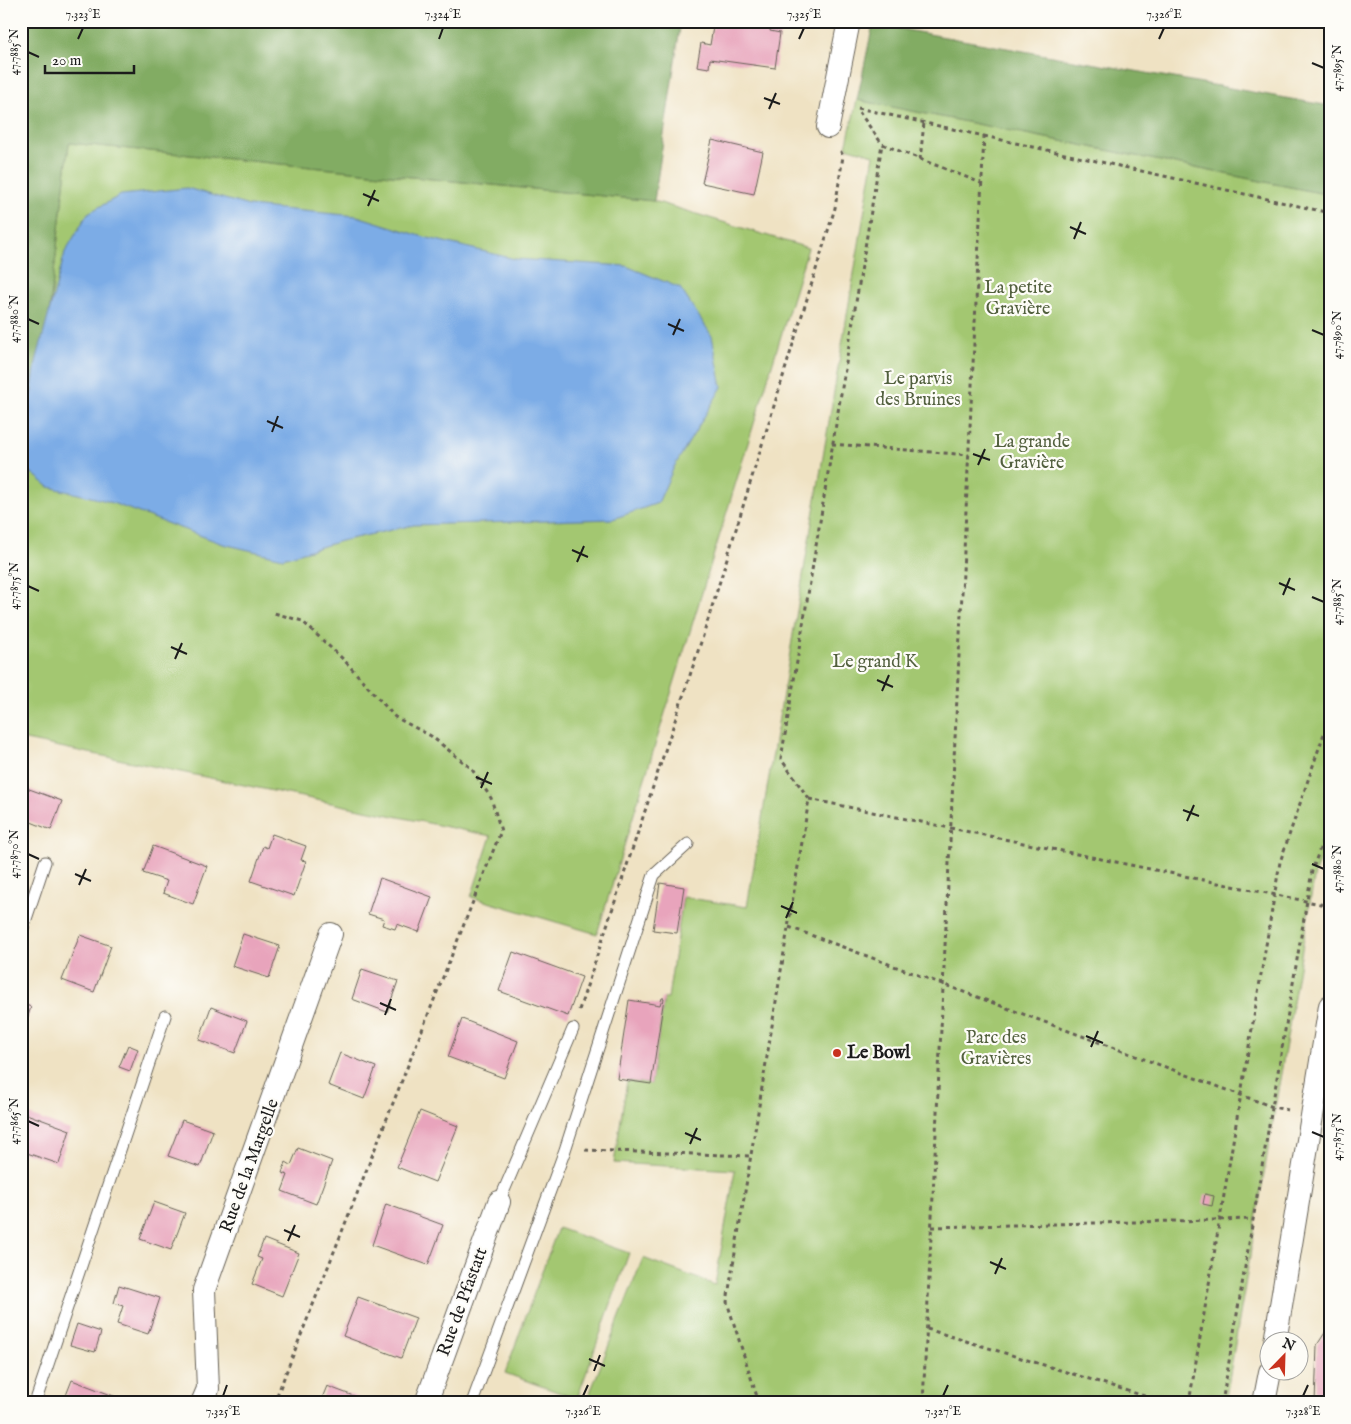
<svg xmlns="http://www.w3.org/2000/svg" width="1351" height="1424" font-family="'IM FELL English',serif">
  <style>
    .green { fill: #a3c771; stroke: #607246 }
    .forest { fill: #82ac63; stroke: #4f6440 }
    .water { fill: #7bace6; stroke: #4c6481 }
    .building { fill: #e8a4bc }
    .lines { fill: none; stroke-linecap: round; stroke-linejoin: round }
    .service-casing { stroke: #666156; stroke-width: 13 }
    .minor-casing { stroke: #666156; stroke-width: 24 }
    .path { stroke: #666156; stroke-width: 3; stroke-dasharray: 4 4; stroke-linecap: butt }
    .service { stroke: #fff; stroke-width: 11 }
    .minor { stroke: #fff; stroke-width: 22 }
    .ticks { fill: none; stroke: #1c1c1c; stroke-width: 2 }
    .poi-dot { fill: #c8321e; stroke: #fdfcf7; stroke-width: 2 }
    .labels { text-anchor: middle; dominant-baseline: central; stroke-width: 4.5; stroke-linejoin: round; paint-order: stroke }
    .park-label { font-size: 18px; fill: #52603e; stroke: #fdfcf7 }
    .poi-label { font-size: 18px; font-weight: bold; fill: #1c1c1c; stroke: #fdfcf7; text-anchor: start }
    .street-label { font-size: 18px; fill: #1c1c1c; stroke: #fdfcf7 }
    .neatline { fill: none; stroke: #1c1c1c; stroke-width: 2 }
    .ticks-label { font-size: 12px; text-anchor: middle; fill: #1c1c1c }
  </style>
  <rect width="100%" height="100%" fill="#fdfcf7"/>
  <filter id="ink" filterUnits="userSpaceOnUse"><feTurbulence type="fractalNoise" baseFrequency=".02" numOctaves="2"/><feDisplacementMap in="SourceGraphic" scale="10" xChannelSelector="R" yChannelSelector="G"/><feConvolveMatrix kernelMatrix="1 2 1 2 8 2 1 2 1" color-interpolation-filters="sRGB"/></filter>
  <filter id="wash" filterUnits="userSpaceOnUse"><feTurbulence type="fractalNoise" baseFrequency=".0096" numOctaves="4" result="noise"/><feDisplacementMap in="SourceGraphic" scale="20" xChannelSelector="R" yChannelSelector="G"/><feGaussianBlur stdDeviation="1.12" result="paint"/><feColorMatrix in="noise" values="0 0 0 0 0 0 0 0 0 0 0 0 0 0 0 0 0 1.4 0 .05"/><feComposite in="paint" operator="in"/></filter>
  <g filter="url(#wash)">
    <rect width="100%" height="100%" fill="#efe2c3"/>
    <path class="green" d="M857 100 1330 195V830L1315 873 1225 1403H695L670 1399 668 1403H586L643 1258 715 1285 735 1170 614 1163 627 1081 651 1084 664 998H668L683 897 747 907 874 155 846 147Z
      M69 143 654 201 808 248 597 934 471 897 491 836 21 739V558Z
      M558 1228 629 1253 577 1399 505 1373Z"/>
    <path class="forest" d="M21 21H681L654 201 69 143 21 558Z
      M873 24 1330 106V195L857 100Z"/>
    <path class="water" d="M187 188 249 206 357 216 424 237 515 259 626 266 680 288 712 336 722 387 674 467 658 503 613 519 414 525 341 541 283 558 223 544 107 501 49 487 27 469 23 452 36 362 65 252 88 213 121 195Z"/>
    <g id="blocks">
      <path class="building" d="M714 21H772L770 31 780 33 775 68 710 59 709 68 697 66 701 43 710 45Z
        M712 140 763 152 754 194 702 183Z
        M21 786 62 801 51 830 21 818Z
        M272 834 306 846 301 860 306 861 294 896 251 881 263 846 267 848Z
        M153 846 207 866 193 904 163 893 167 881 143 873Z
        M380 878 432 897 419 932 397 924 395 929 382 925 384 919 368 914Z
        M660 883 684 887 677 933 653 930Z
        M243 934 280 946 269 978 232 966Z
        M80 935 111 946 94 992 62 980Z
        M513 952 582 977 568 1016 499 991Z
        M362 969 398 981 387 1012 352 999Z
        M662 998H664L651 1084 617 1079 629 1000 660 1005Z
        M21 1003 31 1007 25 1025 21 1023Z
        M211 1007 247 1021 235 1053 199 1040Z
        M462 1019 518 1041 504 1078 448 1057Z
        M128 1045 138 1049 130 1071 119 1067Z
        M340 1053 376 1067 364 1099 328 1085Z
        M420 1111 458 1126 435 1182 397 1167Z
        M21 1112 70 1130 59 1164 24 1152 21 1158Z
        M182 1120 213 1131 200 1167 168 1156Z
        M298 1148 332 1161 316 1204 282 1191 288 1175 282 1173 286 1162 291 1165Z
        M1205 1194 1214 1196 1212 1206 1203 1204Z
        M154 1202 185 1213 171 1250 140 1239Z
        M386 1204 443 1225 428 1265 372 1245Z
        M264 1239 299 1253 282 1296 252 1284 262 1259 257 1257Z
        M119 1285 160 1298 148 1334 117 1324 123 1306 114 1303Z
        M358 1297 416 1318 401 1358 343 1336Z
        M77 1324 101 1332 95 1352 70 1345Z
        M1330 1325V1403H1315L1317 1345Z
        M72 1380 132 1403H63Z
        M327 1386 372 1403H320Z"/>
    </g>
  </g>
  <g filter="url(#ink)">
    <use href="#blocks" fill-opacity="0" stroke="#666156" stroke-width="1"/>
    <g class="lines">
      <defs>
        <path id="service" d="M21 934 45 862
          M499 1202 573 1029
          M35 1403 165 1016
          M472 1403 565 1150 654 875 688 844"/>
        <path id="minor" d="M828 127 849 21
          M1275 1342 1330 1006
          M202 1403 208 1389 204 1290 331 934
          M426 1403 499 1202
          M1264 1403 1270 1372"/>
      </defs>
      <use href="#service" class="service-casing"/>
      <use href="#minor" class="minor-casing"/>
      <path class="path" d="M858 108 984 136 923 1403
        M859 112 882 144 981 183
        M984 136 1330 213
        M920 160 924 123
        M832 444 969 455
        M809 799 1330 906
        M789 927 1273 1107 1288 1110
        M579 1010 703 636 835 208 843 156 840 150
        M585 1150 751 1156
        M932 1227 1254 1219
        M927 1329 1167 1403
        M274 1403 501 831 491 798 471 768 431 736 395 717 345 661 302 621 274 613
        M759 1403 727 1302 809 799 781 759 882 144
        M1189 1403 1280 862 1330 716
        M1222 1403 1312 871 1330 820"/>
      <use href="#service" class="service"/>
      <use href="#minor" class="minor"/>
    </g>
  </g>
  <path class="ticks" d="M78 39 83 28M439 39 443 28M799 39 804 28M1159 39 1164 28M28 52 39 57M1312 63 1324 68M764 98 780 104M769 109 776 93M363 194 379 201M368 206 375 190M1070 227 1086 234M1074 239 1081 222M28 319 39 324M668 324 684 331M1312 330 1324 335M673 335 680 319M267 421 283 428M272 432 278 416M973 454 990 460M978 465 985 449M572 550 588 557M577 562 584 546M1279 583 1295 590M28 586 39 591M1283 595 1290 578M1312 597 1324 602M171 647 187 654M175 659 182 643M877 680 893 687M882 691 889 675M476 777 492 784M481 788 488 772M1183 810 1199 816M1187 821 1194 805M28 854 39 859M1312 864 1324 869M75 874 91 881M79 885 86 869M781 906 797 913M786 918 793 902M380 1003 396 1010M385 1015 391 999M1086 1036 1103 1043M1091 1047 1098 1031M28 1121 39 1126M1312 1132 1324 1137M685 1133 701 1140M690 1144 697 1128M284 1230 300 1237M288 1241 295 1225M990 1262 1006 1269M995 1274 1002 1258M589 1359 605 1366M594 1371 600 1355M223 1396 227 1385M583 1396 588 1385M943 1396 948 1385M1303 1396 1308 1385"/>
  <circle class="poi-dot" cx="837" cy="1053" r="5"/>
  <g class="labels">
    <g class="park-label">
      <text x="1018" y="288">La petite<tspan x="1018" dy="21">Gravière</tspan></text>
      <text x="918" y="379">Le parvis<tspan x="918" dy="21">des Bruines</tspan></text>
      <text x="1032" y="442">La grande<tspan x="1032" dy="21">Gravière</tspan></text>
      <text x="875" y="662">Le grand K</text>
      <text x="996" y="1038">Parc des<tspan x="996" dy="21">Gravières</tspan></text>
    </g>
    <g class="poi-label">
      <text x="847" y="1053">Le Bowl</text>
    </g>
    <g class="street-label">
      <text transform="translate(250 1166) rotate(-70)">Rue de la Margelle</text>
      <text transform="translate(463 1302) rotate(-70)">Rue de Pfastatt</text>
    </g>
  </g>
  <rect width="1351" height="1424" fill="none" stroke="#fdfcf7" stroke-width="55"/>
  <g transform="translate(1284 1356) rotate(23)"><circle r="24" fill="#fdfcf7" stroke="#a3a29f"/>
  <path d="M0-4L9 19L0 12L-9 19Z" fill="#c8321e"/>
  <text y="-8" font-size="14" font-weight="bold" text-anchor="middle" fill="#1c1c1c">N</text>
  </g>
  <path d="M45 65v8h89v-8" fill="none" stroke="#1c1c1c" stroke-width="2.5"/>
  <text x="52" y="65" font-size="15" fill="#1c1c1c" stroke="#fdfcf7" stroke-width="4" paint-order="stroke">20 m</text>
  <rect x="28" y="28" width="1296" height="1368" class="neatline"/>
  <g class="ticks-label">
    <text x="83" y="18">7.323°E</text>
    <text x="443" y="18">7.324°E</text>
    <text x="804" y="18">7.325°E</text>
    <text x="1164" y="18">7.326°E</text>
    <text transform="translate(14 52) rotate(-90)" y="4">47.7885°N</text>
    <text transform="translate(1337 68) rotate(-90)" y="4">47.7895°N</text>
    <text transform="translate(14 319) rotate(-90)" y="4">47.7880°N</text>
    <text transform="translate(1337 335) rotate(-90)" y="4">47.7890°N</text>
    <text transform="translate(14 586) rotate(-90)" y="4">47.7875°N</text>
    <text transform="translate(1337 602) rotate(-90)" y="4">47.7885°N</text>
    <text transform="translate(14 854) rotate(-90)" y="4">47.7870°N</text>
    <text transform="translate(1337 869) rotate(-90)" y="4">47.7880°N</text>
    <text transform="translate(14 1121) rotate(-90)" y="4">47.7865°N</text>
    <text transform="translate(1337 1137) rotate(-90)" y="4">47.7875°N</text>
    <text x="223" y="1415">7.325°E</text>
    <text x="583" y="1415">7.326°E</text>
    <text x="943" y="1415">7.327°E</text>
    <text x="1303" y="1415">7.328°E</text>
  </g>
</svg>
